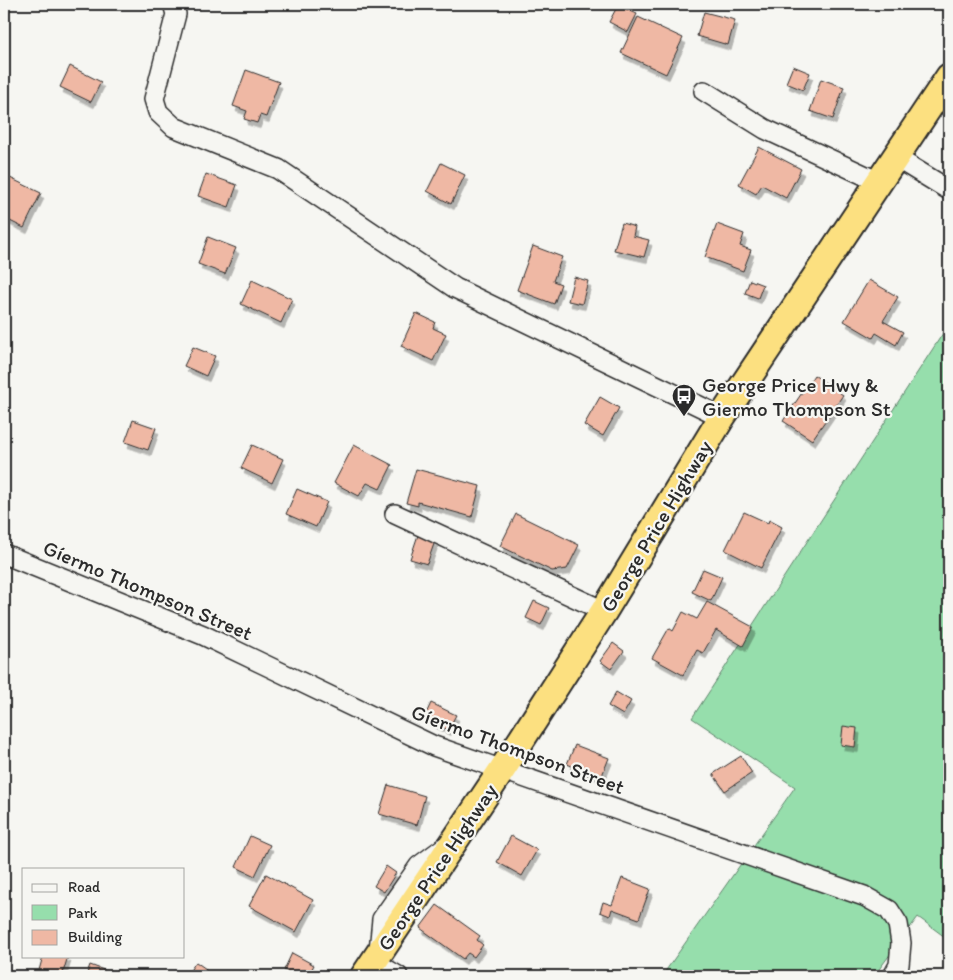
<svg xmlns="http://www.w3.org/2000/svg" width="953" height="980" font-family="Itim,sans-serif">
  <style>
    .green { fill: #96deac; stroke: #60846c }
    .building { fill: #efb8a4; stroke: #2b2b2b; filter: url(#shadow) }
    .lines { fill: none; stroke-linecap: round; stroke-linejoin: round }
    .minor-casing { stroke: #2b2b2b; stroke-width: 22 }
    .highway-casing { stroke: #2b2b2b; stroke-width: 30 }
    .minor { stroke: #f6f6f2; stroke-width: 19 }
    .highway { stroke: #fce080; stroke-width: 26 }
    .labels { text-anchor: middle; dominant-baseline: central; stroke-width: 4.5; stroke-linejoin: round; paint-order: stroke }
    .poi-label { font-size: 21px; fill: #2b2b2b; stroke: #f6f6f2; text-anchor: start }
    .street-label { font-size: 21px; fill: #2b2b2b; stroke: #f6f6f2 }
  </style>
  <defs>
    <filter id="shadow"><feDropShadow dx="3" dy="5.5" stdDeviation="0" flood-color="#0004"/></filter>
  </defs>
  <rect width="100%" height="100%" fill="#f6f6f2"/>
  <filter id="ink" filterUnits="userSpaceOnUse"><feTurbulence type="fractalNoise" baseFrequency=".02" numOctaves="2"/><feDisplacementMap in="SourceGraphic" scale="10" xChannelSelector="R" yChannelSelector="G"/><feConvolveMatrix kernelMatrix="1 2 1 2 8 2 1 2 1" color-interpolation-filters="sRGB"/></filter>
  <g filter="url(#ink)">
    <path class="green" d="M949 324V940L918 917 874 976H662L795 787 692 718Z"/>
    <path class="building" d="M618 5 637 14 628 32 609 22Z
      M704 12 735 20 728 45 697 36Z
      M638 17 683 38 666 74 621 53Z
      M70 66 101 82 91 102 60 87Z
      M793 66 810 73 803 90 786 83Z
      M246 70 279 82 266 117 260 115 257 123 244 119 247 111 233 106Z
      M821 79 844 87 833 119 810 111Z
      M759 147 801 169 786 198 762 185 756 194 739 184Z
      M441 163 465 175 451 204 427 191Z
      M206 174 237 185 229 207 198 196Z
      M6 176 41 193 24 228 4 218V181Z
      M622 223 635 227 633 236 649 240 644 257 614 250Z
      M717 224 744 234 740 246 751 250 743 271 705 257Z
      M208 237 236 248 225 274 198 264Z
      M533 246 562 257 553 281 561 284 554 304 517 290Z
      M574 277 588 281 582 304 568 301Z
      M252 280 292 299 281 323 241 304Z
      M750 280 763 285 758 298 745 293Z
      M869 280 898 297 883 321 903 332 896 345 876 333 873 338 844 321Z
      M416 313 435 322 433 328 446 334 433 361 401 346Z
      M193 347 215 356 206 376 184 366Z
      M814 375 843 395 812 440 783 421Z
      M600 397 619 408 603 436 584 425Z
      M133 420 156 428 148 450 125 442Z
      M252 445 283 459 272 483 241 468Z
      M354 445 392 465 380 489 367 483 359 496 334 483Z
      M416 469 480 486 472 517 418 502V506L406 503Z
      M297 489 327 502 316 527 286 514Z
      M744 512 768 523 769 520 782 527 761 568 725 550Z
      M516 514 579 545 567 569 552 571 500 546Z
      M418 535 435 541 427 564 410 559Z
      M703 569 722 577 711 601 692 592Z
      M534 601 549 608 541 625 526 618Z
      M707 602 753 627 743 646 716 630 703 653 697 650 683 675 652 658 669 628 673 631 683 612 697 619Z
      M613 643 624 651 611 669 600 661Z
      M616 692 631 701 623 715 608 706Z
      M431 703 456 715 448 730 424 718Z
      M843 726 857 728 855 747 841 745Z
      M575 745 609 758 601 778 567 764Z
      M741 756 752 773 725 791 713 774Z
      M388 785 425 796 417 825 379 814Z
      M250 836 270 845 255 876 236 867Z
      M511 836 537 850 522 876 497 862Z
      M386 866 396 873 384 892 374 886Z
      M266 874 313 900 296 932 249 906Z
      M622 878 650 889 639 919 612 909 610 916 600 912 603 902 612 905Z
      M437 905 480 936 477 940 483 945 474 957 468 953 463 959 420 928Z
      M292 953 314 965 308 976H297L284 970Z
      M43 956H68L62 976H46L38 974Z
      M196 962 206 969 201 976H186Z
      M90 965 115 974 117 970 126 973 124 976H86Z"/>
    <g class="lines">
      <defs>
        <path id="minor" d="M173 4 176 14 154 99 158 112 174 127 278 169 455 288 722 417
          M704 91 765 129 879 182
          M895 157 949 190
          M395 514 604 611
          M4 554 203 635 434 746 864 896 889 910 898 924 901 943 899 965 893 976
          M379 951 382 919 419 866 446 846
          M374 962 398 976"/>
        <path id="highway" d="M364 976 502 770 604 611 722 417 949 77"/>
      </defs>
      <use href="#minor" class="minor-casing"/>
      <use href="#highway" class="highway-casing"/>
      <use href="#minor" class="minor"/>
      <use href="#highway" class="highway"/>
    </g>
  </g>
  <defs>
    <symbol id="bus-pin" viewBox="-11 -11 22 30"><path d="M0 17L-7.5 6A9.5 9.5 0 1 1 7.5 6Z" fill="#2b2b2b" stroke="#f6f6f2"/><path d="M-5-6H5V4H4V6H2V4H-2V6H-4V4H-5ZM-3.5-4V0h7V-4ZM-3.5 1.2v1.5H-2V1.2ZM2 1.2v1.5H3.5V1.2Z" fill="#fff"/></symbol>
  </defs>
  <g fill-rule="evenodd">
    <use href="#bus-pin" x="670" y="382" width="28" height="38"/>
  </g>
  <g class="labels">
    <g class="poi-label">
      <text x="702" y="384">George Price Hwy &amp;<tspan x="702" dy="24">Giermo Thompson St</tspan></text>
    </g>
    <g class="street-label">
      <text transform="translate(656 526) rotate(-59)">George Price Highway</text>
      <text transform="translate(148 590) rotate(23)">Gíermo Thompson Street</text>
      <text transform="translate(518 749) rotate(20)">Gíermo Thompson Street</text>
      <text transform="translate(437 867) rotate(-56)">George Price Highway</text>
    </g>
  </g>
  <rect width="953" height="980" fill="none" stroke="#f6f6f2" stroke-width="20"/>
  <rect x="10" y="10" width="933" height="960" fill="none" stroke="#2b2b2b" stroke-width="2" filter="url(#ink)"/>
  <rect x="22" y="868" width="162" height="90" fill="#f6f6f2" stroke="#a5a5a2"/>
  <rect x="32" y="884" width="25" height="8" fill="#f6f6f2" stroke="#a5a5a2"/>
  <text x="68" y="892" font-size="15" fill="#2b2b2b">Road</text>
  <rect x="32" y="905" width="25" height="15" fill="#96deac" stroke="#a5a5a2"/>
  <text x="68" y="918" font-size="15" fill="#2b2b2b">Park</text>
  <rect x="32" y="930" width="25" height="15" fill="#efb8a4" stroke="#a5a5a2"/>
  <text x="68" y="942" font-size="15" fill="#2b2b2b">Building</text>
</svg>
